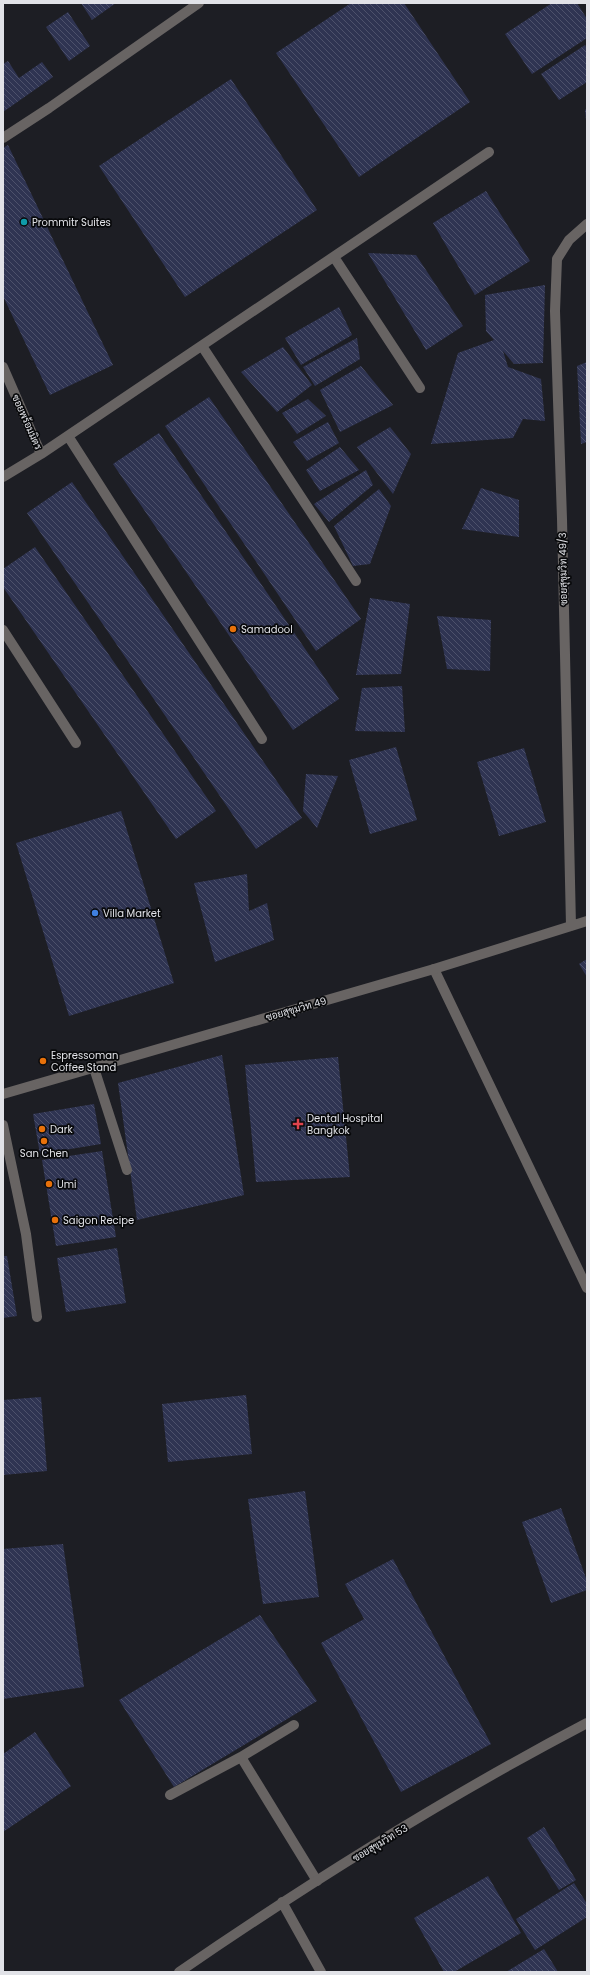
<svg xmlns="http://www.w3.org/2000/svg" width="590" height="1975" font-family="Poppins,Sarabun,sans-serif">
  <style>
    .building { fill: url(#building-back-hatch) }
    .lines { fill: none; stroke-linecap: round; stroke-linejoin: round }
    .service { stroke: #686463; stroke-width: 10 }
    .minor { stroke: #686463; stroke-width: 10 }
    .culture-dot { fill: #0f9aa8; stroke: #08090b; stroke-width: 1.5 }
    .food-dot { fill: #e8710a; stroke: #08090b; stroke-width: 1.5 }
    .shop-dot { fill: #3f7fe0; stroke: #08090b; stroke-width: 1.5 }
    .health-dot { fill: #e0444e; stroke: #08090b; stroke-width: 1.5 }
    .labels { text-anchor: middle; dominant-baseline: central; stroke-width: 3.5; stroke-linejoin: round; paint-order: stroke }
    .poi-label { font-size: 10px; fill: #e1e2e7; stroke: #08090b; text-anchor: start }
    .street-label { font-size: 10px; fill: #e1e2e7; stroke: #08090b }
  </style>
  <defs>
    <pattern id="building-back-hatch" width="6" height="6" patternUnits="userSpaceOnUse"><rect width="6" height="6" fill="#2f3452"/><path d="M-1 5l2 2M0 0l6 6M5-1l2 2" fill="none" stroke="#4d516b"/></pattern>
  </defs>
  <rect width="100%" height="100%" fill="#1d1e24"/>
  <path class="building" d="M81 3H116L92 20Z
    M351 3H404L470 102 359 177 276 53Z
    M552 3H577L587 19V38L532 74 505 34Z
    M68 12 90 46 69 61 46 27Z
    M585 45 587 49V82L559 100 541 74Z
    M8 61 19 78 42 62 53 77 3 112V64Z
    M231 79 317 210 185 297 99 166Z
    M587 108V120H586L585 110Z
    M8 145 113 365 50 395 3 296V148Z
    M486 191 530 261 475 295 433 223Z
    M368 253 416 255 463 326 426 350Z
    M545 285 543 363 514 364 503 351 508 367 541 379 545 421 523 419 513 438 431 444 458 353 494 340 486 331 485 295Z
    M339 307 352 335 301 365 285 338Z
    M357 338 360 359 315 386 303 367Z
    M283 347 312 385 277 412 241 372Z
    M587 362V442L581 444 577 366Z
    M361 366 393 405 340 432 320 390Z
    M209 397 361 619 316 651 165 426Z
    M308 399 326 416 297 434 282 413Z
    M328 422 339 443 307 461 293 442Z
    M390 427 411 454 393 494 357 447Z
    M159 433 339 699 293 730 113 464Z
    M340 447 359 470 320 491 306 470Z
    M366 470 373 485 329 522 314 504Z
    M72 482 302 818 256 849 27 513Z
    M481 488 519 500V537L462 529Z
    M379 489 391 506 370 564 353 566 334 526Z
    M35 547 216 811 176 839 3 587V569Z
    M370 598 410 604 401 674 356 675Z
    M437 616 491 620 490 671 447 669Z
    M402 686 405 732 355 731 362 688Z
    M396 747 417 820 370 834 349 760Z
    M524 748 546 822 499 836 477 762Z
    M306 774 338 776 317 828 303 811Z
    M121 811 174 983 69 1016 16 843Z
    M247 874 249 911 267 903 274 940 215 962 194 883Z
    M587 959V977L579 964Z
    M222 1055 244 1195 137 1220 118 1083Z
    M338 1057 350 1177 256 1182 245 1065Z
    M94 1104 101 1144 40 1154 33 1114Z
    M102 1151 116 1237 56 1246 42 1160Z
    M117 1248 126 1303 66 1312 57 1258Z
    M3 1256H7L17 1316 3 1318Z
    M246 1395 252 1454 168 1462 162 1404Z
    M41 1397 47 1471 3 1475V1400Z
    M305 1491 319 1597 263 1604 248 1499Z
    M561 1508 587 1581V1590L551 1603 522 1522Z
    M63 1544 84 1687 3 1699V1549Z
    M393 1559 491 1744 401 1792 321 1643 364 1619 345 1584Z
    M260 1615 317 1701 174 1787 119 1700Z
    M35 1732 71 1786 3 1832V1754Z
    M544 1827 576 1880 559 1890 527 1838Z
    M488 1876 521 1933 454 1972H444L414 1918Z
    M574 1883 587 1904V1917L535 1950 516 1919Z
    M544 1949 558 1972H506Z"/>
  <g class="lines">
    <path class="service" d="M434 969 587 1288
      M94 1068 127 1170
      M3 1125 26 1234 37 1317
      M241 1757 317 1881
      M170 1795 241 1757 294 1725"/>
    <path class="minor" d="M3 138 49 108 199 3
      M334 257 420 388
      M202 346 356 581
      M3 367 41 454
      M68 436 262 739
      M3 477 41 454 489 152
      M3 630 76 743
      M571 926 562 519 555 311 557 259 569 240 587 224
      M3 1094 434 969 587 921
      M282 1902 321 1972
      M179 1972C310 1882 446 1797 587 1723"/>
  </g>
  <circle class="culture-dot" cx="24" cy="222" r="4"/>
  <g class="food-dot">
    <circle cx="233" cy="629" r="4"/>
    <circle cx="43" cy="1061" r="4"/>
    <circle cx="42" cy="1129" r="4"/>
    <circle cx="44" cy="1141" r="4"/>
    <circle cx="49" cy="1184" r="4"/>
    <circle cx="55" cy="1220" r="4"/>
  </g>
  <circle class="shop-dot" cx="95" cy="913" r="4"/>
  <path class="health-dot" d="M296 1118h4v4h4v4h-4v4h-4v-4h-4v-4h4z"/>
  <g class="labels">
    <g class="poi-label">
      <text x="32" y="222">Prommitr Suites</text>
      <text x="241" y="629">Samadool</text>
      <text x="103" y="913">Villa Market</text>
      <text x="51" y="1055">Espressoman<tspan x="51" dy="12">Coffee Stand</tspan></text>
      <text x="307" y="1118">Dental Hospital<tspan x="307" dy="12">Bangkok</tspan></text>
      <text x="50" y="1129">Dark</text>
      <text x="44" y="1153" text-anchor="middle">San Chen</text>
      <text x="57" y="1184">Umi</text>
      <text x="63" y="1220">Saigon Recipe</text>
    </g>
    <g class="street-label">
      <text transform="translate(27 422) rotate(66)">ซอยพร้อมมิตร</text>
      <text transform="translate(563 569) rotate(-91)">ซอยสุขุมวิท 49/3</text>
      <text transform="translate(296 1009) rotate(-16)">ซอยสุขุมวิท 49</text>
      <text transform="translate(380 1843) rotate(-31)">ซอยสุขุมวิท 53</text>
    </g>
  </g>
  <rect width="590" height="1975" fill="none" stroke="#e1e2e7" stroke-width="8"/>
</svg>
